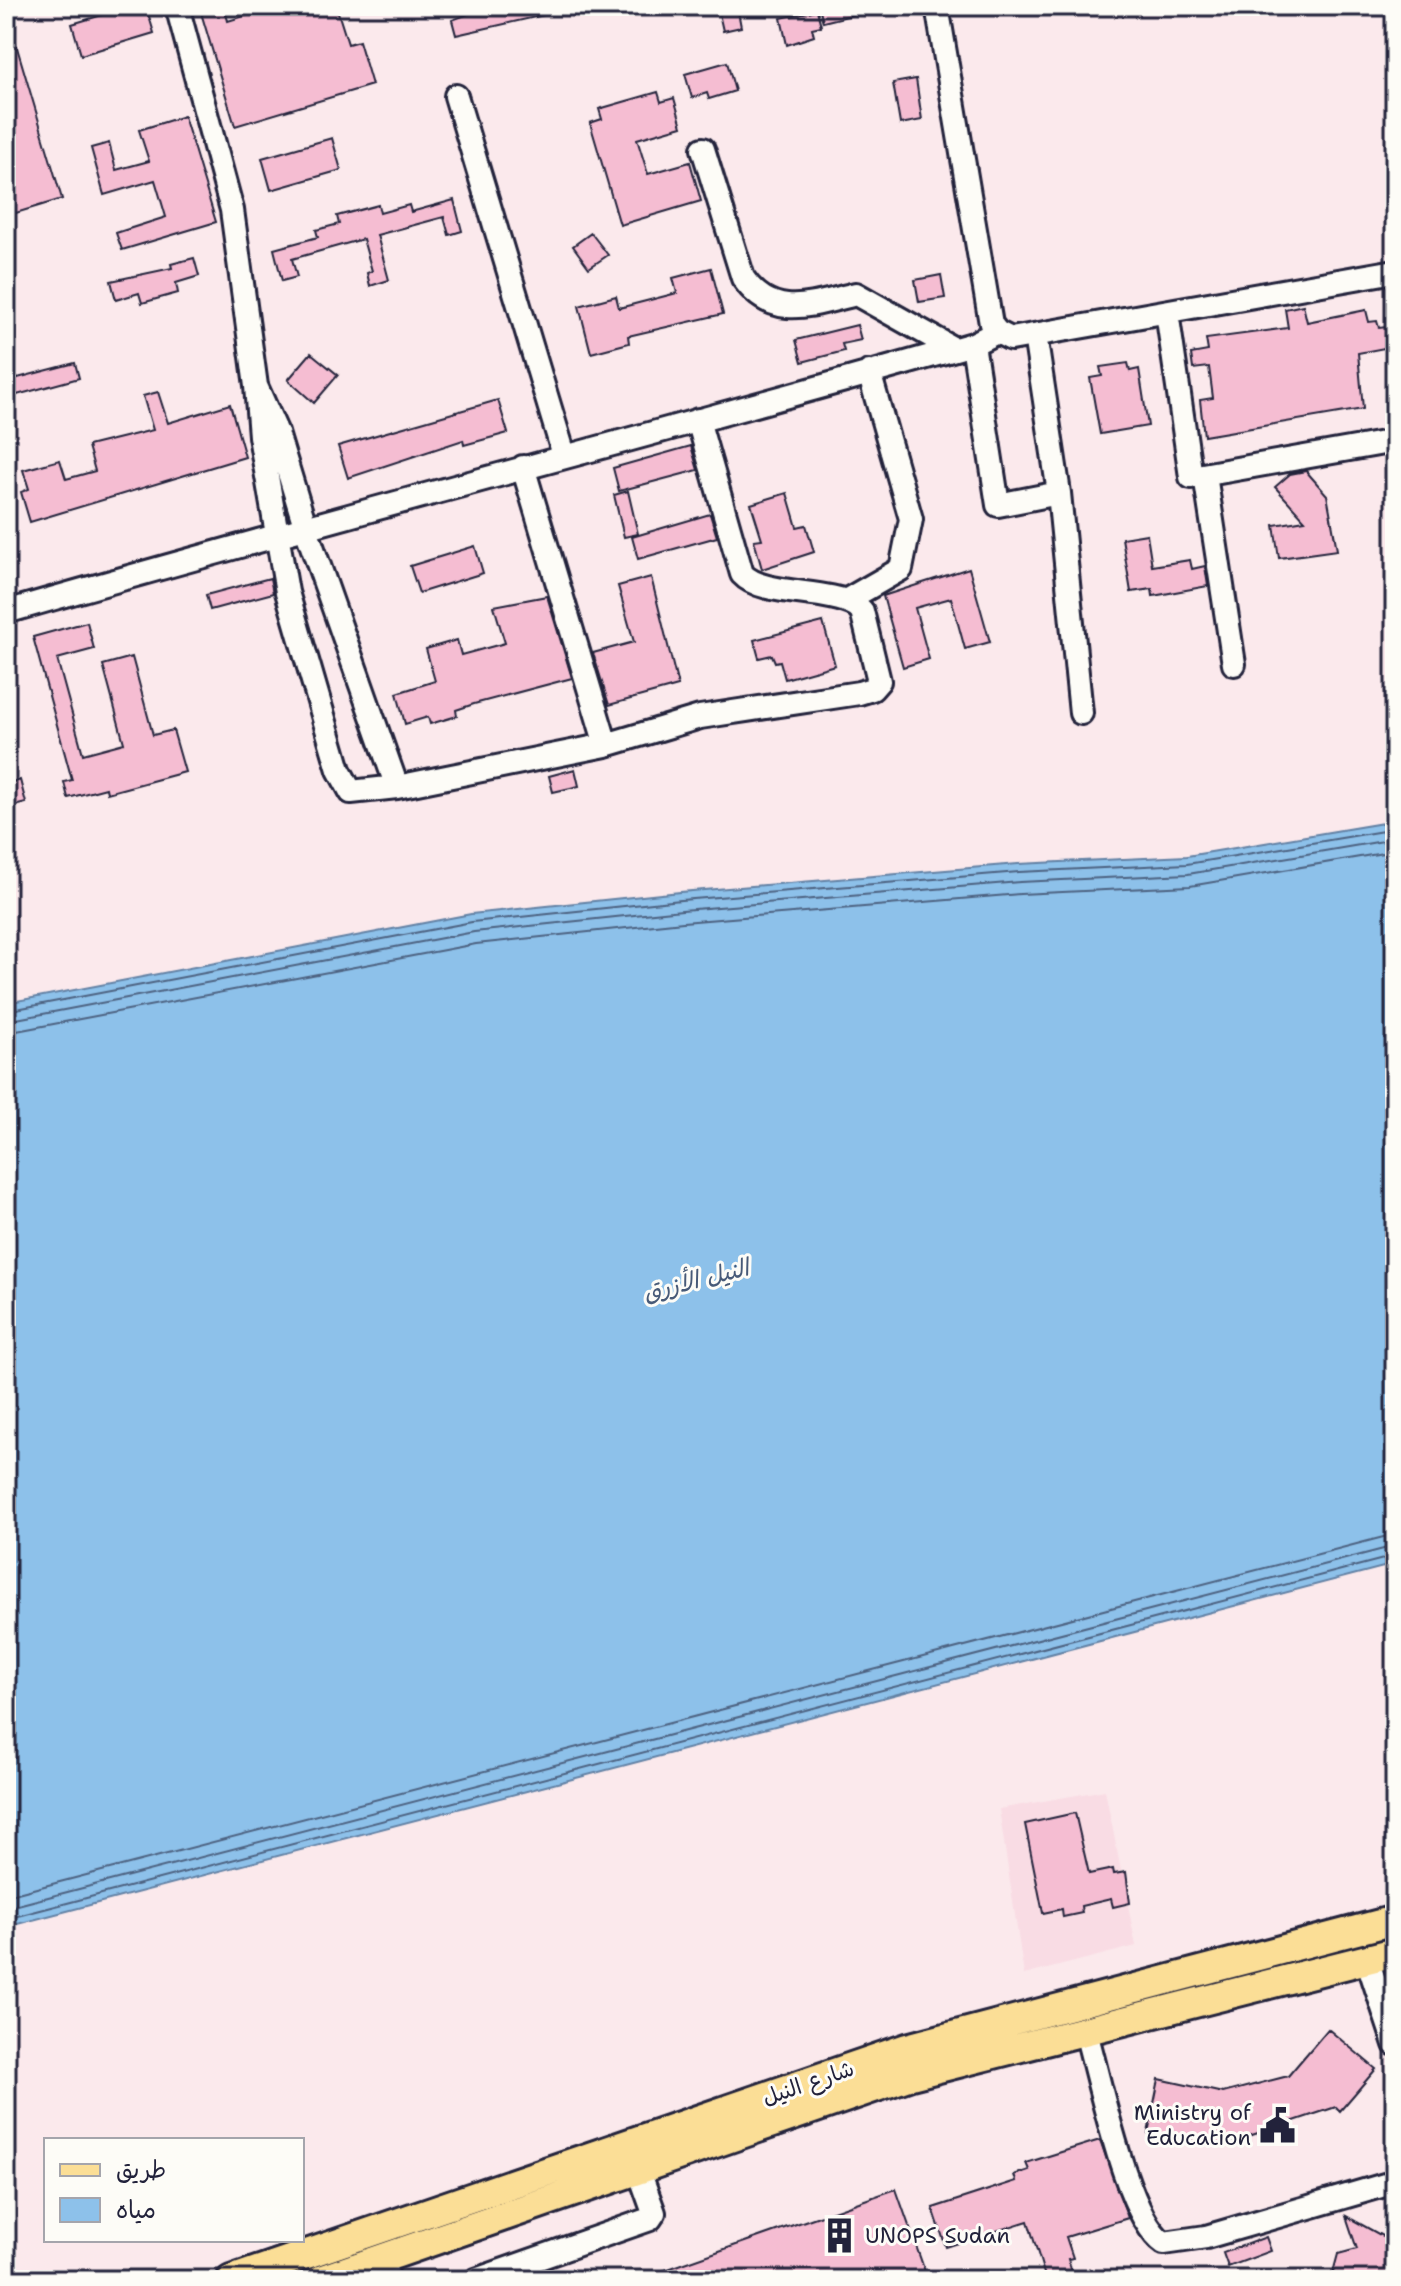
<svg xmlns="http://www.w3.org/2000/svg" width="1401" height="2286" font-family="'Shantell Sans','Playpen Sans Arabic',sans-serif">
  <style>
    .built { fill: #f9dce4 }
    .water { fill: #8dc1ea; stroke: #6281a4; stroke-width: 2 }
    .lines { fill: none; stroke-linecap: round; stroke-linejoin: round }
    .shore { stroke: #4d6281; stroke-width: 2 }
    .building { fill: #f5bdd2; stroke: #22223b; stroke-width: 2 }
    .minor-casing { stroke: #22223b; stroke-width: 28 }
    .major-casing { stroke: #22223b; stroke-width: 34 }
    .minor { stroke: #fdfcf7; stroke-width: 22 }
    .major { stroke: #fbde96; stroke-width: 28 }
    .labels { text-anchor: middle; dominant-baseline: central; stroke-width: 6; stroke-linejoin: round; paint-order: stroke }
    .street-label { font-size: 22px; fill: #22223b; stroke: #fdfcf7 }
    .poi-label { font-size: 22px; fill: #22223b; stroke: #fdfcf7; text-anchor: end }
    .water-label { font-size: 24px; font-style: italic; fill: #475a78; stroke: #fdfcf7 }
  </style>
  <rect width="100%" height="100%" fill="#fbe9ec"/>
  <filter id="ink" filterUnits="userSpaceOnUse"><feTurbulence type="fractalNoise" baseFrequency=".0125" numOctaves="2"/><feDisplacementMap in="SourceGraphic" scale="16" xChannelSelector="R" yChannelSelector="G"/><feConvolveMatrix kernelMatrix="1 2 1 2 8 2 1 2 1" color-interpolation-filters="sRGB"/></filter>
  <g filter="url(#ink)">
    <path class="built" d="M1105 1790 1136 1946 1024 1975 999 1809Z"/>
    <path class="water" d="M1395 821V1564L6 1927V1003L471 914 680 892 1018 864 1187 856Z"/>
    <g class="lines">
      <path class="shore" d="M6 1011 472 922 681 900 1019 872 1187 864 1395 829
        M6 1021 474 932 682 910 1020 882 1188 874 1395 839
        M6 1033 476 944 683 922 1020 894 1190 886 1395 851
        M6 1896 1395 1534
        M6 1908 1395 1546
        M6 1919 1395 1556"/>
    </g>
    <path class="building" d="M132 6H146L154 33 81 55 72 24Z
      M199 6H224L228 21 277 6H336L348 44 359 41 372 85 235 126Z
      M490 6H561L562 11 456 35 452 20Z
      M737 6 741 27 723 31 718 9Z
      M819 6H863L864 12 823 22Z
      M817 10 821 26 812 28 814 36 787 45 781 18Z
      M6 24H10L62 199 6 216Z
      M727 62 735 91 709 99 707 93 692 98 685 74Z
      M916 79 922 120 900 124 893 83Z
      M658 92 661 102 674 98 682 126 637 139 648 174 690 162 701 201 620 225 590 123 602 119 599 109Z
      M184 116 216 222 122 250 116 233 166 217 155 180 104 195 91 148 109 143 116 170 149 161 139 130Z
      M332 138 341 170 271 190 262 158Z
      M454 200 462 231 449 235 444 217 377 235 389 280 370 286 367 273 372 271 363 239 292 259 297 277 282 281 274 249 318 237 316 230 339 224 337 216 378 205 380 213 409 205 411 212Z
      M591 233 608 255 589 268 573 246Z
      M194 258 199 276 176 283 178 293 142 303 139 293 116 300 111 281 172 268 171 264Z
      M711 268 723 314 628 336 629 343 591 353 579 306 616 296 619 308 677 293 673 278Z
      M941 275 945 298 919 302 915 280Z
      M1303 305 1307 322 1366 310 1369 322 1377 321 1379 328 1395 326V346L1358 353 1363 409 1204 436 1200 400 1213 398 1209 367 1193 369 1191 354 1208 351 1206 339 1288 328 1285 309Z
      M857 325 861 340 842 344 844 351 802 362 796 340Z
      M311 353 338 375 314 403 288 380Z
      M75 363 79 378 6 398V381Z
      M1128 363 1130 371 1139 369 1148 426 1100 434 1090 378 1102 376 1100 367Z
      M158 392 168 423 230 404 245 457 30 522 21 492 29 489 23 470 60 460 66 479 95 471 88 446 153 430 143 396Z
      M498 400 508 433 464 445 463 440 348 478 338 446Z
      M691 446 698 470 619 491 613 468Z
      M1306 471 1327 495 1337 550 1279 558 1274 525 1305 520 1275 487 1290 474Z
      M628 491 638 534 624 537 614 495Z
      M787 493 797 527 806 525 814 552 762 569 754 540 762 539 751 504Z
      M710 514 717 537 638 559 632 537Z
      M1147 534 1152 566 1190 560 1192 569 1205 566 1208 586 1153 596 1152 589 1131 592 1122 538Z
      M475 546 483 573 419 593 410 566Z
      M969 568 990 642 965 649 951 598 915 608 929 659 903 667 883 596Z
      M651 577 678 686 609 705 593 653 634 642 618 586Z
      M270 578 273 593 210 610 206 595Z
      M547 596 572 678 474 704 456 710 457 716 430 724 428 717 405 724 397 693 435 681 426 649 457 640 461 655 505 643 494 606Z
      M87 622 94 649 57 659 83 754 124 743 103 665 132 657 153 735 173 730 185 772 107 793 106 788 68 798 64 782 72 780 33 637Z
      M823 622 835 665 785 679 780 661 775 662 772 655 759 658 754 640Z
      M575 769 579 786 553 792 549 776Z
      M20 780 26 803 6 808V784Z
      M1075 1813 1089 1874 1113 1869 1114 1874 1126 1872 1130 1903 1113 1907 1111 1899 1081 1906 1082 1913 1063 1917 1062 1909 1043 1913 1025 1824Z
      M1328 2029 1376 2069 1340 2111 1336 2107 1219 2146 1148 2133 1159 2079 1223 2093 1288 2076Z
      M1100 2140 1128 2218 1066 2237 1073 2258 1068 2259 1073 2276 1046 2280 1028 2221 946 2247 933 2208 1016 2181 1014 2175 1029 2170 1026 2163Z
      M896 2189 928 2280H643L642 2278Z
      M1346 2216 1395 2243V2280H1331L1338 2254 1357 2249Z
      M1266 2237 1271 2251 1228 2267 1223 2253Z"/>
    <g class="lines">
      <defs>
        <path id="minor" d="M177 6 232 210 256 386
          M937 6 991 324 997 332 1011 339 1395 271
          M456 96 564 455
          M703 149 743 278C773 322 813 304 856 294L954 349
          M1167 312 1191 477 1395 441
          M1035 335 1059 493 1081 713
          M973 344 998 505 1059 493
          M256 386 277 433 306 529 397 787 351 792 339 770 287 592 260 436Z
          M523 467 606 745
          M1205 475 1234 664
          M847 600 901 569 911 519 869 372
          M6 612C327 519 651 436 973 344L997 332
          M397 787 606 745 700 717 859 693 872 689 879 681 862 611 857 606C826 588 763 597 742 574L698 420
          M1367 1959 1395 2044
          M1085 2029C1099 2076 1126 2218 1164 2243L1206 2237 1395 2182
          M381 2259 389 2280
          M476 2280 650 2219 654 2213 639 2171"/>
        <path id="major" d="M231 2280 907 2048 1395 1920
          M320 2280 911 2075 1395 1952"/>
      </defs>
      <use href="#minor" class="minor-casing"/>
      <use href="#major" class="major-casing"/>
      <use href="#minor" class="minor"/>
      <use href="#major" class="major"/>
    </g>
  </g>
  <defs>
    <symbol id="civic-bare" viewBox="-9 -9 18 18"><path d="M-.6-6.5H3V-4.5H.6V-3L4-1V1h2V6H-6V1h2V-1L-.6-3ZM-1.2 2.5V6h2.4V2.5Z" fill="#22223b" stroke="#fdfcf7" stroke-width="2.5" paint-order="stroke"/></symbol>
    <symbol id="building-bare" viewBox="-9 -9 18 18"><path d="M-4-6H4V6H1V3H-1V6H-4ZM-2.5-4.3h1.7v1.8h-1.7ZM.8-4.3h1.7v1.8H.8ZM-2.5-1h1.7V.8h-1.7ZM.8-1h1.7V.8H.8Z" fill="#22223b" stroke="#fdfcf7" stroke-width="2.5" paint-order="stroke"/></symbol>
  </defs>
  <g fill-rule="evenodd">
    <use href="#civic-bare" x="1252" y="2100" width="51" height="51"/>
    <use href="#building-bare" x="814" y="2210" width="51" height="51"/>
  </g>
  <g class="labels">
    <g class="street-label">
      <text transform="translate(808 2083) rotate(-19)">شارع النيل</text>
    </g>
    <g class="poi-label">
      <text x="1251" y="2112">Ministry of<tspan x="1251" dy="25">Education</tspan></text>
      <text x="865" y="2235" text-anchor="start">UNOPS Sudan</text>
    </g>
    <g class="water-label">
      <text transform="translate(696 1280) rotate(-14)">النيل الأزرق</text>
    </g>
  </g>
  <rect width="1401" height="2286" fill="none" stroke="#fdfcf7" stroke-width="32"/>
  <rect x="16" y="16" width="1369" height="2254" fill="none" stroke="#22223b" stroke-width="3" filter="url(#ink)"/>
  <rect x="44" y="2138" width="260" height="104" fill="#fdfcf7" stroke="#a5a5ac" stroke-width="2"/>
  <rect x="60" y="2164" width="40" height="12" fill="#fbde96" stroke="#a5a5ac" stroke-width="2"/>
  <text x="116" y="2178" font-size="24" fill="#22223b">طريق</text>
  <rect x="60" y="2198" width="40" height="24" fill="#8dc1ea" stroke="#a5a5ac" stroke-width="2"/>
  <text x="116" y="2218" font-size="24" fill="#22223b">مياه</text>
</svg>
